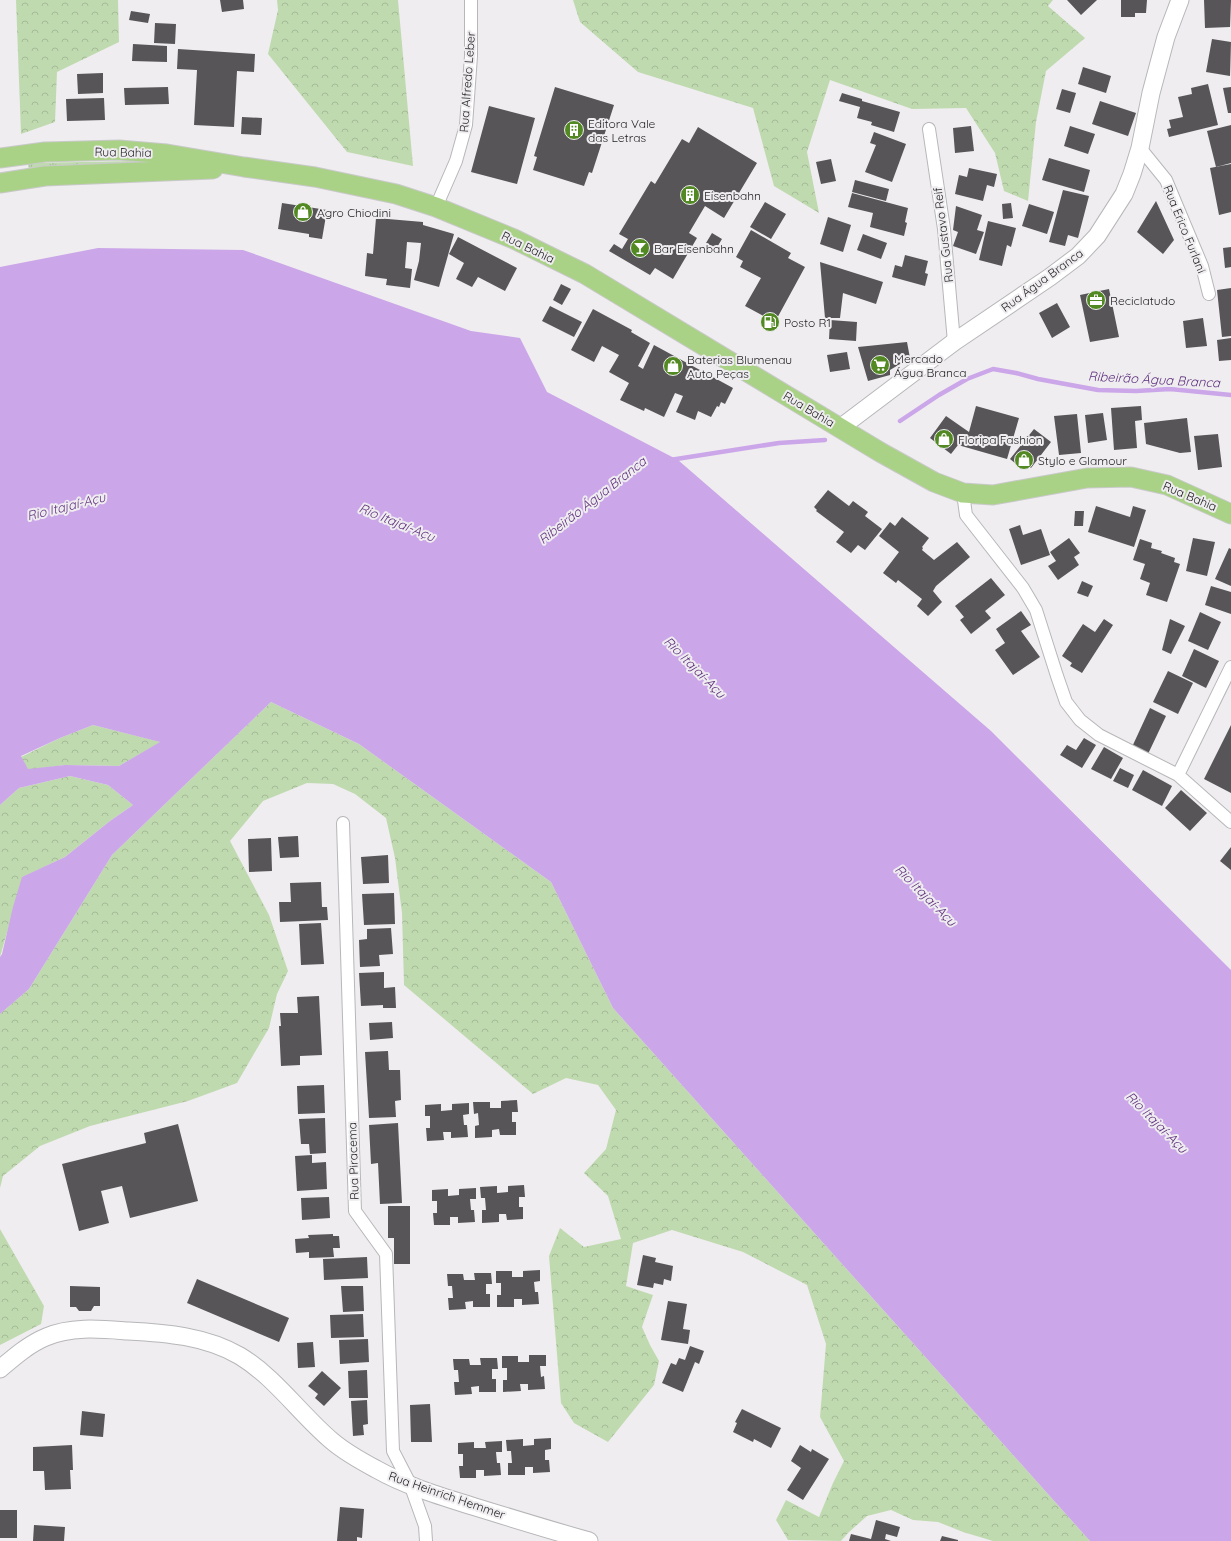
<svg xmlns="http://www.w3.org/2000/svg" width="1231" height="1541" font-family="Quicksand,sans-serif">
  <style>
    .grass { fill: url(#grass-tufts) }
    .forest { fill: url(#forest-crowns) }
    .water { fill: #cba6e8; fill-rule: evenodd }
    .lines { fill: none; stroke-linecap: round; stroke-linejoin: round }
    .stream { stroke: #cba6e8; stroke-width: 4.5 }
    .building { fill: #575558 }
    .street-casing { stroke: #b7b6b9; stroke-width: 14 }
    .secondary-casing { stroke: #b7b6b9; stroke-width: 19 }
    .primary-casing { stroke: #c9c9c9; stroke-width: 21 }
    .street { stroke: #fff; stroke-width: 12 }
    .secondary { stroke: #fff; stroke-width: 17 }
    .primary { stroke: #a9d286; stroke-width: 19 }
    .labels { text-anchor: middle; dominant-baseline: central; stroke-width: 4; stroke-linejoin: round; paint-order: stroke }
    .street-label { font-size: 12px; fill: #1f1e20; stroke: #efedf0 }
    .poi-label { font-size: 12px; fill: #1f1e20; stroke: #efedf0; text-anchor: start }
    .water-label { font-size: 13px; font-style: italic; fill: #60327f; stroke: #efedf0 }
  </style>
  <defs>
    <pattern id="grass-tufts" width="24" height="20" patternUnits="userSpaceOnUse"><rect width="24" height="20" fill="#c0dab0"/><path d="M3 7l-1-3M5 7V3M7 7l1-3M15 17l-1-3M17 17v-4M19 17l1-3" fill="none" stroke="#a5bb97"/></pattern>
    <pattern id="forest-crowns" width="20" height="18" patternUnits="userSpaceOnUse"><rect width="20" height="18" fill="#c0dab0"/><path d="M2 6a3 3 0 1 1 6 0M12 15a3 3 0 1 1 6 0" fill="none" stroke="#a5bb97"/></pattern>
  </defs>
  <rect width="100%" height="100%" fill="#efedf0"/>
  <path class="grass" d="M134 161 190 164 29 170 28 163Z"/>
  <path class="forest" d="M16 0H118L119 42 57 72 55 122 21 134Z
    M277 0H398L413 166 347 152 268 54 278 10Z
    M573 0H1053L1048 6 1085 38 1046 71 1036 122 1028 201 1004 191 995 153 966 108 912 109 830 80 807 152 819 213 774 186 753 108 638 72 580 22Z
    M271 702 359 744 551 882 613 1008 1090 1541H993L963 1532 938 1522 913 1520 891 1510 867 1516 848 1533 841 1541 788 1540 776 1520 786 1500 819 1517 833 1483 844 1461 820 1417 826 1344 807 1285 743 1252 672 1230 633 1243 626 1286 653 1295 642 1327 650 1345 659 1361 654 1385 608 1442 574 1423 561 1403 549 1256 560 1228 584 1247 621 1239 608 1196 584 1173 606 1149 616 1110 598 1085 566 1078 533 1094 404 985 402 913 395 858 386 818 355 794 333 784 307 783 263 801 230 841 269 915 288 971 277 994 269 1028 237 1083 188 1101 90 1126 40 1146 3 1176 0 1188V1014L29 989 112 855Z
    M93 725 161 742 119 766 65 765 28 770 21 757 60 738Z
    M70 776 108 785 133 805 110 821 65 857 23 877 0 957V805L19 788Z
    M0 1229 44 1306 41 1324 0 1345Z"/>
  <path class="water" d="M98 248 243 250 471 331 520 338 547 392 678 460 991 731 1231 970V1541H1090L613 1008 551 882 359 744 271 702 112 855 29 989 0 1014V957L2 954 13 907 22 877 65 857 110 821 133 805 108 785 70 776 19 788 0 805V267ZM93 725 160 742 119 766 65 765 28 769 21 756 60 738Z"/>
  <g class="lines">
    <path class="stream" d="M900 421 939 395 967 379 993 369 1016 373 1038 379 1098 390 1136 391 1170 389 1231 395
      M670 460 779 443 825 440"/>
  </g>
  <path class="building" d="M220 0H243L244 9 222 12Z
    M1067 0H1097L1081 15Z
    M1121 0H1147L1146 13H1135V17H1121Z
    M1204 0H1231L1230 27 1205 28Z
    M131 11 150 14 148 23 129 20Z
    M155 23 176 24 175 44 154 43Z
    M1212 39 1231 42 1230 76 1206 72Z
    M133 44 167 46V62L132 61Z
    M178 49 255 54 254 72 237 71 234 127 194 125 197 70 177 69Z
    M1083 67 1111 76 1106 93 1078 84Z
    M103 73V93L78 94 77 74Z
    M1208 84 1218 125 1169 137 1167 129 1171 128 1169 120 1183 117 1178 97 1192 94 1191 88Z
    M168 87 169 104 125 105 124 88Z
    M555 87 614 105 592 173 589 172 584 186 533 170 537 157 534 156Z
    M1231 87V113H1228L1223 88Z
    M1062 89 1076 93 1070 113 1056 109Z
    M842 93 862 99V101L900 112 894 132 871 125 872 122 857 118 860 107 839 101Z
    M104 98 105 120 67 121 66 99Z
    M1100 101 1136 113 1128 136 1092 124Z
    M489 106 535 118 517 184 471 172Z
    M242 117 262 118 261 135 241 134Z
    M1231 125V163L1216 167 1207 131Z
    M971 126 974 151 955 153 953 128Z
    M1070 126 1095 134 1088 154 1064 146Z
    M698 127 757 163 724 218 705 206 689 233 697 238 673 279 655 268 650 275 609 251 614 244 622 249 628 239 619 234 651 181 655 184 682 139 689 143Z
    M874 132 906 144 892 182 865 172 876 145 870 143Z
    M1049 158 1090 170 1084 192 1042 180Z
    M831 159 836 181 821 184 816 162Z
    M1231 164V188L1220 190 1231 188V212L1219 215 1210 168Z
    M969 168 997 174 994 187 987 185 983 201 955 194 959 175 967 177Z
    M855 180 889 189 886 201 852 192Z
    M1063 190 1089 196 1078 238 1068 235 1065 246 1049 242Z
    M852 193 908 208 905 222 907 223 904 236 870 227 873 213 848 207Z
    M1156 201 1174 240 1163 254 1137 232Z
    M765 202 786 214 771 239 750 227Z
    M282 203 327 210 322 239 309 237V234L278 229Z
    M1011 203 1013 218 1003 219 1002 204Z
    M1029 204 1054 212 1047 234 1022 226Z
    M956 206 982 215 977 230 984 232 976 254 953 246 958 232 953 230Z
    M828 217 851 225 843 252 820 244Z
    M376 218 423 222V225L454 234 439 287 414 280 419 261 421 243 407 242 405 268 412 269 410 288 386 285 387 279 365 276 367 253 373 254Z
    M988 221 1016 228 1011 247 1007 245 1002 266 979 260Z
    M751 230 791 253 788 258 805 267 775 322 745 306 761 278 740 267 743 261 736 257Z
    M712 233 722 239 716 249 706 243Z
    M863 234 887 243 881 259 857 250Z
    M458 237 517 268 505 291 478 277 472 287 456 279 464 263 449 254Z
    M1231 247V267L1225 268 1223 248Z
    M905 255 928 261 925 273 928 274 925 286 892 277 895 265 902 267Z
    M820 262 883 282 876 304 843 293 840 318H825Z
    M561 284 571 289 562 305 553 300Z
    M1231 288V336L1222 337 1217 290Z
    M1109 289 1119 337 1090 342 1080 295Z
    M1057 303 1070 327 1052 338 1039 313Z
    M550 306 582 322 574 337 542 321Z
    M593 309 632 330 631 332 650 343 638 366 643 369 654 345 733 388 725 404 721 402 719 407 717 406 711 417 698 411 695 420 676 412 683 396 675 393 664 417 645 408 644 411 620 400 629 383 609 372 619 355 602 346 594 362 571 350Z
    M1203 318 1207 346 1186 348 1183 321Z
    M830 320 857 322 856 341 829 339Z
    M1231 338V360L1219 361 1217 340Z
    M907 342 910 358 890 370V375L868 381 858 347Z
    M847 352 850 369 830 372 827 355Z
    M976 406 1019 418 1007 459 958 445 951 454 930 438 946 416 969 432Z
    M1141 406 1142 420 1135 421 1137 448 1114 450 1111 408Z
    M1103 413 1107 440 1088 443 1085 415Z
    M1077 414 1081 453 1059 455 1054 416Z
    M1187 418 1191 452 1180 453 1146 444 1144 423Z
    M1034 429 1051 442 1031 468 1025 463 1021 468 1010 459Z
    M1218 434 1222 467 1198 470 1194 436Z
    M828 490 849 506 853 501 868 512 865 516 882 529 865 550 858 545 851 553 836 542 844 532 816 511 817 510 814 507Z
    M1096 506 1130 517 1133 506 1146 510 1134 547 1088 532Z
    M1075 511H1084L1083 526H1074Z
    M902 517 929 538 922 547 923 548 922 550 934 560 957 542 970 557 936 586 933 591 942 602 928 616 917 606 922 599 898 580 896 583 883 573 899 552 879 536 890 522 895 526Z
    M1020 525 1023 535 1041 529 1050 555 1021 565 1009 529Z
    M1069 538 1080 553 1074 557 1079 565 1058 580 1048 566 1056 561 1050 552Z
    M1193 538 1215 542 1207 576 1186 571Z
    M1140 539 1152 543 1151 548 1162 551 1161 553 1175 558 1174 562 1180 564 1167 602 1146 595 1150 583 1140 579 1145 564 1133 560Z
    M1229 548 1231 549V586L1215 579Z
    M991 578 1005 595 985 611 991 618 971 634 960 620 964 617 955 606Z
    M1082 581 1093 586 1088 597 1077 593Z
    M1211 586 1231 592V614L1205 605Z
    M1021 611 1031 625 1021 631 1040 657 1013 675 995 650 1005 643 996 629Z
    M1200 612 1221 622 1208 650 1188 641Z
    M1104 619 1113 625 1082 673 1070 666 1072 663 1062 656 1083 624 1095 632Z
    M1170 619 1185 626 1171 654 1162 650Z
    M1194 649 1219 661 1206 688 1182 676Z
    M1168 671 1193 683 1178 714 1153 702Z
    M1150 708 1166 716 1148 754 1132 747Z
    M1231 725V793L1204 779Z
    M1084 738 1096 745 1082 768 1060 755 1067 745 1076 750Z
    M1104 747 1123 758 1111 779 1091 769Z
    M1120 768 1134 775 1128 788 1113 781Z
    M1143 770 1172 786 1162 806 1132 790Z
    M1181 790 1207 813 1190 831 1165 808Z
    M298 836 299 857 280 858 278 837Z
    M271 838 272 871 249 872 248 839Z
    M1231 847V870L1220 861Z
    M388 855 389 883 363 884 361 857Z
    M321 882 322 907H327L328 920 280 922 279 902H291L290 883Z
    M394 893 395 924 364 925 362 894Z
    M321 923 324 964 301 965 299 924Z
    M391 928 393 954 379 955 380 966 360 967 359 940 367 939V929Z
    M384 972V988L395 987 396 1008H383V1005L361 1006 359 973Z
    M319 996 322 1055 300 1056V1065L281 1066 279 1026H281L280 1013H298L297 997Z
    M392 1022 393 1038 370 1040 369 1023Z
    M388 1051 389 1070H400L401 1100 395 1101 396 1117 369 1118 365 1052Z
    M324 1085 325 1113 298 1114 297 1086Z
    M517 1100 518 1112H512V1122H516V1135H500L499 1129 492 1130V1137L475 1138V1126L479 1125 478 1113 474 1114 473 1102H490V1108H501V1101Z
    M469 1103V1114L463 1115 464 1125H467L468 1137 451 1138V1132H443L444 1140 427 1141 426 1128H430V1116H425V1105L441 1104V1111L452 1110V1104Z
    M325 1118 326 1153 310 1154 309 1144H301L299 1119Z
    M398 1123 402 1203 380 1204 378 1163 371 1164 369 1125Z
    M178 1124 198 1201 130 1218 122 1186 101 1191 109 1223 79 1231 62 1164 146 1143 144 1133Z
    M312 1155V1163L326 1162 327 1189 297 1191 295 1156Z
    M524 1185 525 1197H519V1207H523V1219L507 1220 506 1214H499V1222L482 1223V1210H486L485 1198H481L480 1187 497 1186V1193L508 1192V1186Z
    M476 1188V1199H470L471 1210H474L475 1222 458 1223V1217H450V1225H434L433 1213H437V1201H432V1190L448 1189V1196L459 1195V1189Z
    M329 1197 330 1218 302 1220 301 1198Z
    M388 1206H410V1264H394V1238H388Z
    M333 1234V1236H339L340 1248H333L334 1257 309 1258V1252L296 1253 295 1239 309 1238 308 1235Z
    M643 1255 656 1258 655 1262 673 1266 671 1281 664 1279 663 1285 654 1283 653 1288 637 1285Z
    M367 1257 368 1278 324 1280 323 1259Z
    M540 1270V1281L534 1282 535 1292H538L539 1304 522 1305V1299H514V1307H497V1295H501V1283H496V1271H512V1277H523V1271Z
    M474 1273H491L492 1284H486V1294H490V1307H473V1301L465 1302 466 1309 449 1310 448 1298H453L452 1286H448L447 1274H463L464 1280H475Z
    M197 1279 289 1318 279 1342 187 1303Z
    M70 1286 100 1287V1306H94L91 1311H79L76 1307H70Z
    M341 1286H363L364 1311 343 1312Z
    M668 1301 687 1304 683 1329 690 1330 688 1344 661 1340Z
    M363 1314 364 1337 331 1338 330 1315Z
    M368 1339 369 1362 340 1364 339 1340Z
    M313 1342 315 1367 298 1368 297 1343Z
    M690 1346 704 1351 699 1364 695 1362 683 1392 662 1383 671 1363 676 1365 679 1358 685 1360Z
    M529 1355H546V1366H540L541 1377 544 1376 545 1389 528 1390V1384H520L521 1391 503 1392V1380H507V1368H502V1356H518V1362H529Z
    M480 1358H497L498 1369H492V1379H496V1392H479V1386L471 1387 472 1394 455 1395 454 1382H459L458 1370H454L453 1359H469L470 1365H481Z
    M367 1370 368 1398H349L348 1371Z
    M322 1371 341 1388 324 1406 315 1398 318 1394 308 1386Z
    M367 1400 368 1424 363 1425 364 1435 353 1436 351 1401Z
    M430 1404 432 1442H411L410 1405Z
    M742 1409 781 1428 771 1448 754 1439 753 1442 733 1432 737 1423 735 1422Z
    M82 1411 105 1414 103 1437 80 1435Z
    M551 1438V1449L545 1450V1460H549L550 1472 533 1473V1467H525V1475H508V1463H512L511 1451H507L506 1440 523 1439V1446L534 1445V1439Z
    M502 1441V1452H496L497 1463H500L501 1475 484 1476V1470H476V1478H460L459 1466H463V1454H458V1443L474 1442V1448H486L485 1442Z
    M72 1445 73 1470H70L71 1489 45 1490 44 1471H33V1447Z
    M800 1445 811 1452 812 1449 829 1459 803 1500 787 1490 801 1468 791 1461Z
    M340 1507 364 1509 362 1538 357 1537V1541H337Z
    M0 1510H17V1538H0Z
    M876 1520 900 1527 897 1537 886 1534 885 1539 891 1541H849L851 1534 871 1539Z
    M34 1525 65 1527 64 1541H33Z
    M942 1536 958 1540V1541H940Z"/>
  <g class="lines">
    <defs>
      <path id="street" d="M929 129 944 229 954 342
        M1140 148 1166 180 1202 266 1209 294
        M436 207 456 161 466 125 471 56V0
        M963 493 966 515 1023 588 1036 610 1057 676 1066 702 1080 720 1099 735 1178 775 1231 822
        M1178 775 1231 667
        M343 823 355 1211 386 1254 393 1451 410 1484 425 1526 426 1541"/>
      <path id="secondary" d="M840 428 954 342 1050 277 1078 256 1097 236 1124 194 1132 174 1140 148 1151 93 1166 37 1180 0
        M0 1369C14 1357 29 1344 46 1337 71 1326 101 1329 128 1331 166 1333 206 1336 240 1356 276 1378 300 1414 332 1441 345 1452 361 1461 376 1469 406 1486 440 1496 472 1506 511 1518 550 1530 589 1541"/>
      <path id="primary" d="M0 158 45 152 119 150 167 154 244 167 315 177 396 194 436 207 514 239 585 274 880 452 934 482 963 493 993 495 1087 478 1131 477 1167 485 1231 514
        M0 183 45 176 213 169"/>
    </defs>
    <use href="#street" class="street-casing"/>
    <use href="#secondary" class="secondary-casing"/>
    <use href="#primary" class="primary-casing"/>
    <use href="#street" class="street"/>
    <use href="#secondary" class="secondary"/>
    <use href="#primary" class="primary"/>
  </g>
  <defs>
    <symbol id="building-disc" viewBox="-11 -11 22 22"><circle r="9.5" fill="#528923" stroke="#efedf0"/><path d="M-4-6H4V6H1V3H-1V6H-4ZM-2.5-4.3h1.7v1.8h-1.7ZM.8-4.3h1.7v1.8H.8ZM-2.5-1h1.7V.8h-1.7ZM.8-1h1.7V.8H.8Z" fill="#fff"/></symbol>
    <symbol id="shop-disc" viewBox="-11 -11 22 22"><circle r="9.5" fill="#528923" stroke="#efedf0"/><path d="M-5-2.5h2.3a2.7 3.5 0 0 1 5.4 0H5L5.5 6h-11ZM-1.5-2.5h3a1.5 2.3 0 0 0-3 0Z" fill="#fff"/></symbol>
    <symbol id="bar-disc" viewBox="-11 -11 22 22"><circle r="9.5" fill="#528923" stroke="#efedf0"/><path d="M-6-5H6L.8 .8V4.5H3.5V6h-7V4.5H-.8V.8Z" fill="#fff"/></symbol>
    <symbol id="office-disc" viewBox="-11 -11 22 22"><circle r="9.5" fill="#528923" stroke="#efedf0"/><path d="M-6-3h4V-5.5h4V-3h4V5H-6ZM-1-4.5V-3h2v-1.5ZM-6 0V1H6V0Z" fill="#fff"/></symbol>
    <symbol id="fuel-disc" viewBox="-11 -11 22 22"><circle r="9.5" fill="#528923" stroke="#efedf0"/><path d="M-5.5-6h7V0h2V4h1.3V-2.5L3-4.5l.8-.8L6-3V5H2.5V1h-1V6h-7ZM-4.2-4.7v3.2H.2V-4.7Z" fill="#fff"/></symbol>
    <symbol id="supermarket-disc" viewBox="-11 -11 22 22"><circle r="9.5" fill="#528923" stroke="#efedf0"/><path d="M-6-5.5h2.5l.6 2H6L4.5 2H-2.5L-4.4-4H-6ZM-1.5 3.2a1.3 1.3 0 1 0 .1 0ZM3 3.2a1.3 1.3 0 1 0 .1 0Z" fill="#fff"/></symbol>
  </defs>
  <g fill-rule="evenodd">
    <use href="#building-disc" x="563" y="119" width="22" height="22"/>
    <use href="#building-disc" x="679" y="184" width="22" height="22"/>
    <use href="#shop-disc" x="292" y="201" width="22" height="22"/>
    <use href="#bar-disc" x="629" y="237" width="22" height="22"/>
    <use href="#office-disc" x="1085" y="289" width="22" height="22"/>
    <use href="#fuel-disc" x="759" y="311" width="22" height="22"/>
    <use href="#supermarket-disc" x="869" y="354" width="22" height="22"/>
    <use href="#shop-disc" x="662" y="355" width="22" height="22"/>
    <use href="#shop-disc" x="933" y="428" width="22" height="22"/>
    <use href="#shop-disc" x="1013" y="449" width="22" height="22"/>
  </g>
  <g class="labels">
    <g class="street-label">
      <text transform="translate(467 82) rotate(-86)">Rua Alfredo Leber</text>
      <text transform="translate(123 152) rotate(1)">Rua Bahia</text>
      <text transform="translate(1185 229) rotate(68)">Rua Erico Furlani</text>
      <text transform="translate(943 235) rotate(-97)">Rua Gustavo Reif</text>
      <text transform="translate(528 247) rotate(26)">Rua Bahia</text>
      <text transform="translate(1042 280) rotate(-36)">Rua Água Branca</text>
      <text transform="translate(809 409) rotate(31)">Rua Bahia</text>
      <text transform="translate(1190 496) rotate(23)">Rua Bahia</text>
      <text transform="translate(353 1161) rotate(-92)">Rua Piracema</text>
      <text transform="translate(447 1495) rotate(19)">Rua Heinrich Hemmer</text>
    </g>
    <g class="poi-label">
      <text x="588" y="123">Editora Vale<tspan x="588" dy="14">das Letras</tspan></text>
      <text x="704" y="195">Eisenbahn</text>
      <text x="317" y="212">Agro Chiodini</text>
      <text x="654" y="248">Bar Eisenbahn</text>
      <text x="1110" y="300">Reciclatudo</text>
      <text x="784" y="322">Posto R1</text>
      <text x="894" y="358">Mercado<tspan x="894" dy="14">Água Branca</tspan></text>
      <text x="687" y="359">Baterias Blumenau<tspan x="687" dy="14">Auto Peças</tspan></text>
      <text x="958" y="439">Floripa Fashion</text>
      <text x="1038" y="460">Stylo e Glamour</text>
    </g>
    <g class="water-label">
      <text transform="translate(1154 379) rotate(3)">Ribeirão Água Branca</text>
      <text transform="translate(592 500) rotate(-38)">Ribeirão Água Branca</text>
      <text transform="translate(66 506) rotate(-14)">Rio Itajaí-Açu</text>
      <text transform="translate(397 522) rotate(22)">Rio Itajaí-Açu</text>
      <text transform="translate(695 667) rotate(45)">Rio Itajaí-Açu</text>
      <text transform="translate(926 895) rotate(45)">Rio Itajaí-Açu</text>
      <text transform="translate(1157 1122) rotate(45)">Rio Itajaí-Açu</text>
    </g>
  </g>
</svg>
